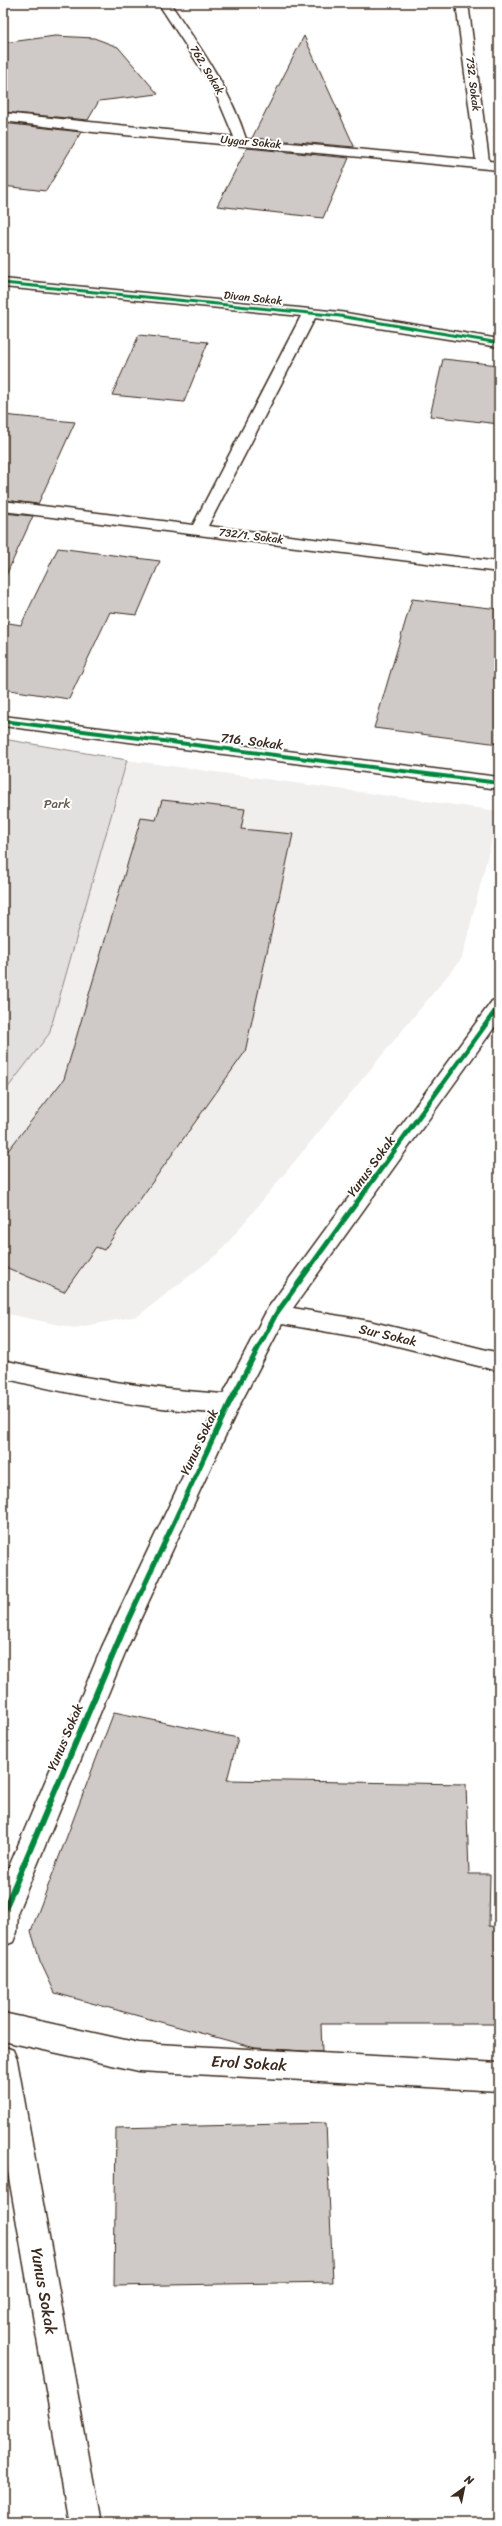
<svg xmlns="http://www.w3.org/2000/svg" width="502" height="2526" font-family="Sriracha,sans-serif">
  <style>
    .built { fill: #f1efee }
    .green { fill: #e2e0de; stroke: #8e857e }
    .building { fill: #cfcac7; stroke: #3b2a1e }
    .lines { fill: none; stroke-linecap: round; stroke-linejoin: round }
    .minor-casing { stroke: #3b2a1e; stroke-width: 3 }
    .minor { fill: #fff; fill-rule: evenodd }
    .cycleway-far3-casing { stroke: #fff; stroke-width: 4.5 }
    .cycleway-far2-casing { stroke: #fff; stroke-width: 6 }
    .cycleway-far1-casing { stroke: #fff; stroke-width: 8 }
    .cycleway-casing { stroke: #fff; stroke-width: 9 }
    .cycleway-far3 { stroke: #00873e; stroke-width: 3 }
    .cycleway-far2 { stroke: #00873e; stroke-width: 4 }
    .cycleway-far1 { stroke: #00873e; stroke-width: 5 }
    .cycleway { stroke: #00873e; stroke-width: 6 }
    .labels { text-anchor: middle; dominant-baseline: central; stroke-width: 4; stroke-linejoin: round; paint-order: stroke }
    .far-street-label { font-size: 11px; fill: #3b2a1e; stroke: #fff }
    .street-label { font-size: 13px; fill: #3b2a1e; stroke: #fff }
    .park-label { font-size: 13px; fill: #65584e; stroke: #fff }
    .near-street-label { font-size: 16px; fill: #3b2a1e; stroke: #fff }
  </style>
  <rect width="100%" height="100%" fill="#fff"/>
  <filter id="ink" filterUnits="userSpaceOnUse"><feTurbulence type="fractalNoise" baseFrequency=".025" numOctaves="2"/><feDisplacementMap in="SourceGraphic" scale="8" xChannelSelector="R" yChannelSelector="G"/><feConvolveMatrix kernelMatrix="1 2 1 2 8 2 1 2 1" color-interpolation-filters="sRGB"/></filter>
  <g filter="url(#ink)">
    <path class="built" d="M127 760 499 811 462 958 220 1252 138 1316 74 1328 3 1313V1094L49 1034Z"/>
    <path class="green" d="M3 739 127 760 49 1034 3 1094Z"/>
    <path class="building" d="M55 36 94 38 118 47 158 94 99 101 88 120 3 112V43Z
      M304 36 354 146V147L252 138Z
      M3 123 81 132 46 191 3 186Z
      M247 148 349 158 323 218 217 206Z
      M139 335 208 342 184 402 112 395Z
      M443 359 499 365V424L430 416Z
      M3 415 75 422 38 504 3 500Z
      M3 513 33 516 3 582Z
      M58 548 160 561 137 615 110 612 69 699 3 689V622L21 625Z
      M412 599 499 609V744L374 728Z
      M162 800 245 809 241 829 293 834 245 1052 104 1250 96 1247 64 1292 3 1266V1157L64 1079 141 818 156 820Z
      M114 1712 238 1738 227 1780 466 1784 469 1874H490L489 1926 499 1927V2024H321L322 2052 255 2048 55 1993 40 1961 31 1931Z
      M326 2123 333 2282 114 2286 116 2128Z"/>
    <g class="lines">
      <defs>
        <path id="minor" d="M158 3H170C199 46 230 88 246 139L476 160 456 3H468L489 161 499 162V170L93 132 3 121V113L234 137 213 87Z
          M3 279 340 312 499 339V347L315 318 208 526 499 562V572L3 511V501L193 525 301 316 3 287Z
          M3 716 499 777V789L3 726Z
          M499 999V1021L293 1308 369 1321 499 1353V1371L369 1339 282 1324 239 1406 127 1648 18 1911 17 1932 13 1942 3 1946V1881L102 1647 213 1413C142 1408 73 1395 3 1378V1360C76 1377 148 1389 223 1394L268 1308 492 1001Z
          M3 2013 139 2043 499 2063V2091L139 2071 3 2041Z
          M3 2046 13 2050 17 2060 101 2523H69L3 2143Z"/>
      </defs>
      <use href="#minor" class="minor-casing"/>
      <use href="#minor" class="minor"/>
      <defs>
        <path id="cycleway-far3" d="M3 283 340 316 499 343"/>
        <path id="cycleway-far2" d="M3 721 499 783"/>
        <path id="cycleway-far1" d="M125 1627 229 1404 276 1314 499 1006"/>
        <path id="cycleway" d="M3 1932 4 1911 125 1626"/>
      </defs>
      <use href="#cycleway-far3" class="cycleway-far3-casing"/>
      <use href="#cycleway-far2" class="cycleway-far2-casing"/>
      <use href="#cycleway-far1" class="cycleway-far1-casing"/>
      <use href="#cycleway" class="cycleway-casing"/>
      <use href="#cycleway-far3" class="cycleway-far3"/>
      <use href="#cycleway-far2" class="cycleway-far2"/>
      <use href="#cycleway-far1" class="cycleway-far1"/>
      <use href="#cycleway" class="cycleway"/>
    </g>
  </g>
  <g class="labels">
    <g class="far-street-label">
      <text transform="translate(207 70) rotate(59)">762. Sokak</text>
      <text transform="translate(473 84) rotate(83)">732. Sokak</text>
      <text transform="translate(251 142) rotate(5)">Uygar Sokak</text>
      <text transform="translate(253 298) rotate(6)">Divan Sokak</text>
      <text transform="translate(251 536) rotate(7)">732/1. Sokak</text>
    </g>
    <g class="street-label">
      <text transform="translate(252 741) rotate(7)">716. Sokak</text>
      <text transform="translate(371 1166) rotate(-54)">Yunus Sokak</text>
      <text transform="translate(388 1335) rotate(13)">Sur Sokak</text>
      <text transform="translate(199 1442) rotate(-65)">Yunus Sokak</text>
      <text transform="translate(65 1737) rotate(-67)">Yunus Sokak</text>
    </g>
    <g class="park-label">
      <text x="57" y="803">Park</text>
    </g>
    <g class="near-street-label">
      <text transform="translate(249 2063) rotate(3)">Erol Sokak</text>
      <text transform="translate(44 2291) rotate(80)">Yunus Sokak</text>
    </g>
  </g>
  <rect width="502" height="2526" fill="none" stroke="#fff" stroke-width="16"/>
  <rect x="8" y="8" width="486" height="2510" fill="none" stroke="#3b2a1e" stroke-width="1.5" filter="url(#ink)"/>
  <g transform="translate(464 2488) rotate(33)" stroke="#ffffff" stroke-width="3" paint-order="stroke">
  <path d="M0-3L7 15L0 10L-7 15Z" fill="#3b2a1e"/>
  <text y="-6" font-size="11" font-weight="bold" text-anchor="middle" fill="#3b2a1e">N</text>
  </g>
</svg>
